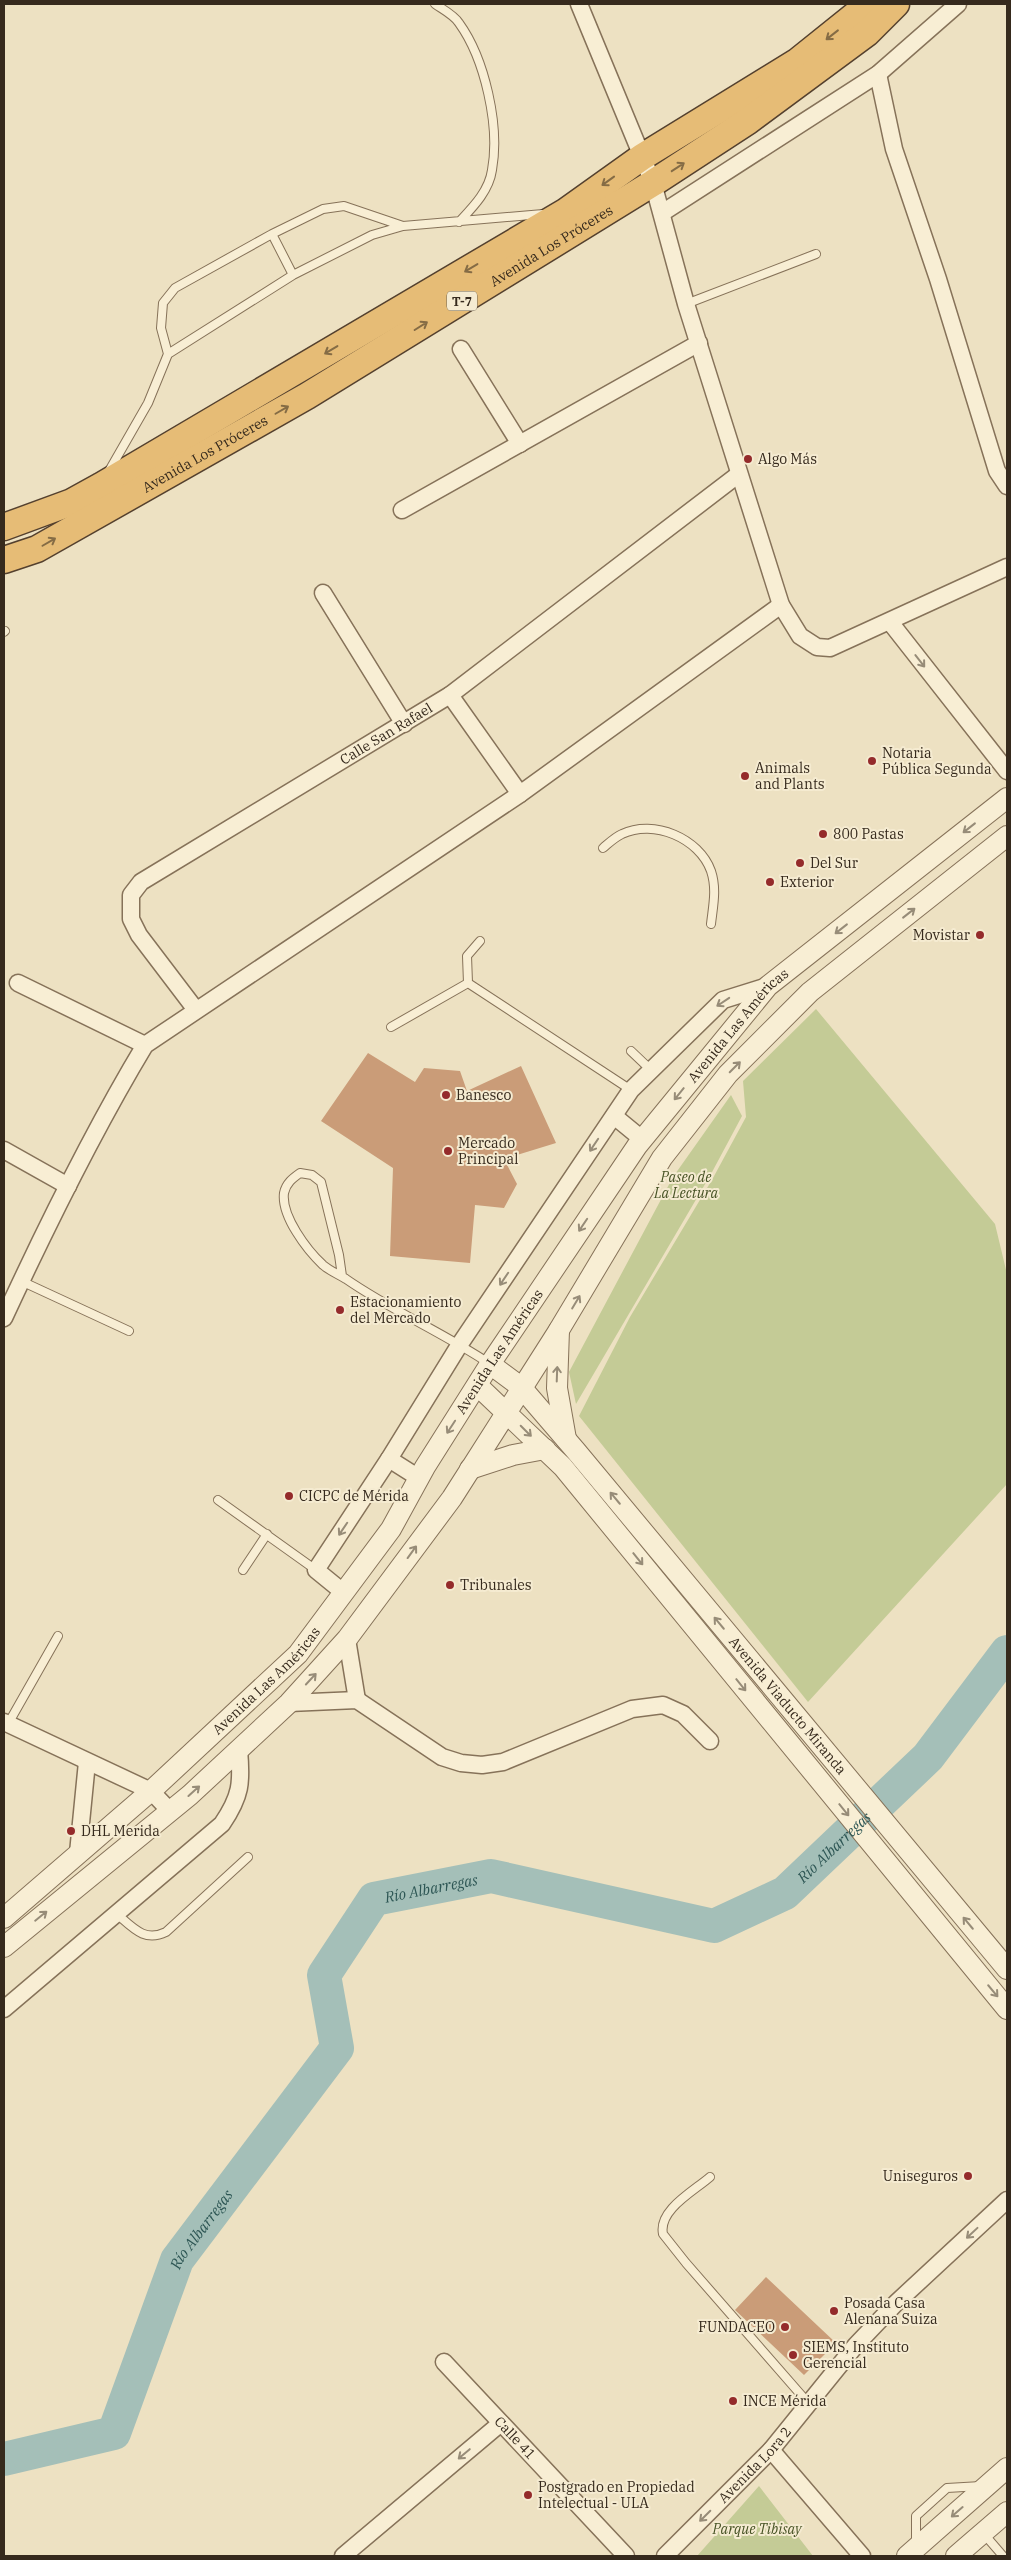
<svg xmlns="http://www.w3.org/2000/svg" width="1011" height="2560" font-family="'IBM Plex Serif',serif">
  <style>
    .green { fill: #c4cb96 }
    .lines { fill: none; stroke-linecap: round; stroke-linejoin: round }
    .river { stroke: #a4bfb8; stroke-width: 34 }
    .building { fill: #ca9c78 }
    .service-casing { stroke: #867259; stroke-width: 10 }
    .minor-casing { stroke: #867259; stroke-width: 19 }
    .tertiary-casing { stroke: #867259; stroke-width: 22 }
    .trunk-casing { stroke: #54402e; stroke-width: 29 }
    .service { stroke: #f8eed4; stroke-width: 8 }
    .minor { stroke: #f8eed4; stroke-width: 16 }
    .tertiary { stroke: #f8eed4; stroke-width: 20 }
    .trunk { stroke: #e6bc76; stroke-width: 26 }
    .oneway { stroke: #856c45 }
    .oneway2 { stroke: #978c78 }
    .poi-dot { fill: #942b2b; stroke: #f5ebd1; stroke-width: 2 }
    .labels { text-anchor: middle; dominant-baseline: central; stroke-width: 4; stroke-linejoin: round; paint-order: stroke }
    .shield { fill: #f5ebd1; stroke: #6f6453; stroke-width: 1 }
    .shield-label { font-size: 12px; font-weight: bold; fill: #362a1d }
    .street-label { font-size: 14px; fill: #362a1d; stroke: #f5ebd1 }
    .poi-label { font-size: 14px; fill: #362a1d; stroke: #f5ebd1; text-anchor: start }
    .park-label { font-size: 14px; font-style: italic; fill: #465224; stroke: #f5ebd1 }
    .water-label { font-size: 15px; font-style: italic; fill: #2d5654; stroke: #f5ebd1 }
  </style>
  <rect width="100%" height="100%" fill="#ede1c2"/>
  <path class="green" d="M816 1009 995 1224 1007 1274V1484L808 1702 579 1416 630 1317 713 1178 746 1117 743 1081Z
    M731 1095 742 1116 711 1174 576 1404 569 1372 673 1177Z
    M759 2486 813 2556H697Z"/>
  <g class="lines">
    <path class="river" id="s1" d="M4 2459 114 2433 177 2260 337 2048 324 1975 374 1899 491 1876 714 1926 785 1893 928 1757 1007 1652"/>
  </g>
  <path class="building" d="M368 1053 415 1082 424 1068 460 1071 467 1091 521 1066 556 1143 504 1159 517 1184 504 1208 475 1205 470 1263 390 1256 393 1168 321 1121Z
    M766 2277 836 2343 804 2375 735 2310Z"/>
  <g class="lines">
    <defs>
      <path id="service" d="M435 4C442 9 454 15 459 23 485 59 500 126 492 170 489 191 473 207 459 222
        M272 234 293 275
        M686 304 816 254
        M168 354 161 328 163 303 175 288 272 234 323 209 344 206 403 226
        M109 471 148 403 168 354 293 275 372 235 403 226 543 214
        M4 632 5 631
        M603 848C609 843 615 837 622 834 654 819 699 838 711 871 717 889 713 906 711 924
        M468 983 631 1090
        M468 983 467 956 480 941
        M391 1027 468 983
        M631 1051 651 1070
        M342 1276 339 1255 321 1182 312 1175 300 1173C293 1178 286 1183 284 1193 281 1216 307 1250 323 1265 330 1271 338 1274 346 1279 392 1311 444 1333 490 1364
        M21 1281 129 1331
        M218 1500 316 1570
        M243 1570 267 1534
        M8 1724 58 1636
        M118 1915C134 1929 145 1942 166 1932L248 1857
        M710 2177C694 2191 658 2210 663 2234L686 2263 809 2404
        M984 2534 1003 2556
        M916 2544V2516L947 2488 981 2486"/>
      <g id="minor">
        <path d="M579 4 653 183 686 304 781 605 800 636 817 647 830 648 1007 567"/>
        <path d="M878 74 894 149 938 279 997 471 1007 486"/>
        <path d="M662 213 878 74 958 4"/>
        <path d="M461 349 520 444"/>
        <path d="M402 510 699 343"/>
        <path d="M323 593 404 724"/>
        <path d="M890 622 1007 771"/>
        <path d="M450 695 520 794"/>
        <path d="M18 983 145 1045"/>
        <path id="s2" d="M196 1010 139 935 131 919V895L141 882 450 695 739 474"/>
        <path d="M614 1116 642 1139"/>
        <path d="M4 1150 68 1186"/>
        <path d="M4 1318C47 1225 92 1133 145 1045L520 794 781 605"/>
        <path d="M389 1459 419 1478"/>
        <path d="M343 1592 316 1570 389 1459 460 1344 631 1090 723 1000 768 986"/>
        <path d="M347 1639 357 1700"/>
        <path d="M289 1703 357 1700 442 1757 461 1763 482 1765 503 1762 632 1709 663 1705 683 1714 710 1741"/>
        <path d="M4 1722 151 1791 170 1811"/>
        <path d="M78 1853 87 1762"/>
        <path d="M4 2009 222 1824C241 1796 242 1783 239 1750"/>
        <path id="s3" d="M444 2362 626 2556"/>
        <path d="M771 2450 862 2556"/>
        <path d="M343 2556 501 2423"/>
        <path id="s4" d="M665 2556 771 2450 856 2345 896 2303 1007 2200"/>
      </g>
      <g id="tertiary">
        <path d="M559 1330 557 1388 566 1439"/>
        <path id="s5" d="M490 1364 521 1387 576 1451 1007 1969"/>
        <path d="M478 1386 563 1467 1007 2009"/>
        <path d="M470 1469 513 1455 545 1449"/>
        <path id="s6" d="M4 1918 151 1791 298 1654 391 1529 425 1467 490 1364 637 1146 768 986 1007 798"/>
        <path d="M4 1947 190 1795 289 1703 347 1639 452 1498 559 1330 662 1158 728 1074 810 992 1007 836"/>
        <path d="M907 2556 1007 2468"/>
        <path d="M956 2556 1007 2512"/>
      </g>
      <g id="trunk">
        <path d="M4 527 72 502 101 486 565 212 642 157 798 61 869 4"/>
        <path id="s7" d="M4 560 37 549 307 396 653 183 748 121 867 33 896 4"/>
      </g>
    </defs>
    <use href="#service" class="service-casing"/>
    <use href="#minor" class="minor-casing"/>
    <use href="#tertiary" class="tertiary-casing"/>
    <use href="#trunk" class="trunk-casing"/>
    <use href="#service" class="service"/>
    <use href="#minor" class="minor"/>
    <use href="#tertiary" class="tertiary"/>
    <use href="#trunk" class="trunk"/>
  </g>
  <defs><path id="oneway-shaft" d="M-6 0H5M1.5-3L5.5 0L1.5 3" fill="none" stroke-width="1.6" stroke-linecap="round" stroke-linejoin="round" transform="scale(1.25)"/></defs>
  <g class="oneway">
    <use href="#oneway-shaft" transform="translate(832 35) rotate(142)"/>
    <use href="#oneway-shaft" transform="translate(678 167) rotate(-33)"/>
    <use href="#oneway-shaft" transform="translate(608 181) rotate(144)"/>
    <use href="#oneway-shaft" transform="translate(471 268) rotate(149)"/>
    <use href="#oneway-shaft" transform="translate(421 326) rotate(-32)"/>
    <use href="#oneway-shaft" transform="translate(331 350) rotate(149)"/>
    <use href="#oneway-shaft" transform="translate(282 410) rotate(-30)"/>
    <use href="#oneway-shaft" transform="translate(49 542) rotate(-30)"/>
  </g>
  <g class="oneway2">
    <use href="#oneway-shaft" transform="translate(920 661) rotate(52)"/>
    <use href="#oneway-shaft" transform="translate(969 828) rotate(142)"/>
    <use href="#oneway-shaft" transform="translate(909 913) rotate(-38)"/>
    <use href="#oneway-shaft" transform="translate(841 929) rotate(142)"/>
    <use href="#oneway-shaft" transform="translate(723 1002) rotate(146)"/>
    <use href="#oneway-shaft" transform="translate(735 1067) rotate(-45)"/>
    <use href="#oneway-shaft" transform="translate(679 1094) rotate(129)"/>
    <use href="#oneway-shaft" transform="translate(594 1145) rotate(124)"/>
    <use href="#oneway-shaft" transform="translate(583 1225) rotate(124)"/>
    <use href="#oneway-shaft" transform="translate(504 1279) rotate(124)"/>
    <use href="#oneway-shaft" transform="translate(576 1302) rotate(-59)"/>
    <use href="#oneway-shaft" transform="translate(557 1374) rotate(-88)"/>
    <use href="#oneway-shaft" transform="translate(451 1427) rotate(123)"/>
    <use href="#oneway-shaft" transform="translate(526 1431) rotate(45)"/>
    <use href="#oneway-shaft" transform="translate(615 1498) rotate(-130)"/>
    <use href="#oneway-shaft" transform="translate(343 1529) rotate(124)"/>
    <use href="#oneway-shaft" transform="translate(412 1552) rotate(-54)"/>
    <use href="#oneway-shaft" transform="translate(638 1559) rotate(51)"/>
    <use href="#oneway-shaft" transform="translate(719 1623) rotate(-130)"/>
    <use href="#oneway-shaft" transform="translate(311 1679) rotate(-47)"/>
    <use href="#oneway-shaft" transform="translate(741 1685) rotate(51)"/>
    <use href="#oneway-shaft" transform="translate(194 1791) rotate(-42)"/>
    <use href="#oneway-shaft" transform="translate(844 1810) rotate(51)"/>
    <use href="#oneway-shaft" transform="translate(41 1916) rotate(-39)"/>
    <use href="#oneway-shaft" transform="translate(968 1923) rotate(-130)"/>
    <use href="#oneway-shaft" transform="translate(993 1991) rotate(50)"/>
    <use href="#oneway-shaft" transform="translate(972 2233) rotate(137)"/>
    <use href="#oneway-shaft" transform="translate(464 2454) rotate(140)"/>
    <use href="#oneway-shaft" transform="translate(957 2512) rotate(139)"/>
    <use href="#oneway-shaft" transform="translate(705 2516) rotate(135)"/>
  </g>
  <g class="poi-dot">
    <circle cx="748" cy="459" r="5"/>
    <circle cx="872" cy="761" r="5"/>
    <circle cx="745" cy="776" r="5"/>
    <circle cx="823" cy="834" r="5"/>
    <circle cx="800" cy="863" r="5"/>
    <circle cx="770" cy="882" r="5"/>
    <circle cx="980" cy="935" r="5"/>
    <circle cx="446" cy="1095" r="5"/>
    <circle cx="448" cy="1151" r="5"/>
    <circle cx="340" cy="1310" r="5"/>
    <circle cx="289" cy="1496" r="5"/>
    <circle cx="450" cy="1585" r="5"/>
    <circle cx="71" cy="1831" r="5"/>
    <circle cx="968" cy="2176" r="5"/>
    <circle cx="834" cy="2311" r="5"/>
    <circle cx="785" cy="2327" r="5"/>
    <circle cx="793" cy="2355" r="5"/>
    <circle cx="733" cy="2401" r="5"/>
    <circle cx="528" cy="2495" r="5"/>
  </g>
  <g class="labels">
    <rect class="shield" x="447" y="291.5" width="30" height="19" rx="4"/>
    <g class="shield-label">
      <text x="462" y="301">T-7</text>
    </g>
    <g class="street-label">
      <text stroke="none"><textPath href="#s7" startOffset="632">Avenida Los Próceres</textPath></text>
      <text stroke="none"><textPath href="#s7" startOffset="228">Avenida Los Próceres</textPath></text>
      <text stroke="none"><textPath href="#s2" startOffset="439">Calle San Rafael</textPath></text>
      <text stroke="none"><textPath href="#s6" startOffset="1164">Avenida Las Américas</textPath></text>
      <text stroke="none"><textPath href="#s6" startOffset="759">Avenida Las Américas</textPath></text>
      <text stroke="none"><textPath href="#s6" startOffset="354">Avenida Las Américas</textPath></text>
      <text stroke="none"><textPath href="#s5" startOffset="454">Avenida Viaducto Miranda</textPath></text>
      <text stroke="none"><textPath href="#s3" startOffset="104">Calle 41</textPath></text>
      <text stroke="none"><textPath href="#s4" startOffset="128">Avenida Lora 2</textPath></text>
    </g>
    <g class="poi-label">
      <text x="758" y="459">Algo Más</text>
      <text x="882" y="753">Notaria<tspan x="882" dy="16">Pública Segunda</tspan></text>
      <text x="755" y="768">Animals<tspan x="755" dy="16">and Plants</tspan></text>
      <text x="833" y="834">800 Pastas</text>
      <text x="810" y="863">Del Sur</text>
      <text x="780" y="882">Exterior</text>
      <text x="970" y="935" text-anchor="end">Movistar</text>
      <text x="456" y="1095">Banesco</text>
      <text x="458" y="1143">Mercado<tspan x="458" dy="16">Principal</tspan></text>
      <text x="350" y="1302">Estacionamiento<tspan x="350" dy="16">del Mercado</tspan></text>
      <text x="299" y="1496">CICPC de Mérida</text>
      <text x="460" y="1585">Tribunales</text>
      <text x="81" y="1831">DHL Merida</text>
      <text x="958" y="2176" text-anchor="end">Uniseguros</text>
      <text x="844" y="2303">Posada Casa<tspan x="844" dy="16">Alenana Suiza</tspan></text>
      <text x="775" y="2327" text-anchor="end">FUNDACEO</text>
      <text x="803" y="2347">SIEMS, Instituto<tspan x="803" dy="16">Gerencial</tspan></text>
      <text x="743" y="2401">INCE Mérida</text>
      <text x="538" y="2487">Postgrado en Propiedad<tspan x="538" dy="16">Intelectual - ULA</tspan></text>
    </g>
    <g class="park-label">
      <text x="686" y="1177">Paseo de<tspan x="686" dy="16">La Lectura</tspan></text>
      <text x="757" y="2529">Parque Tibisay</text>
    </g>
    <g class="water-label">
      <text stroke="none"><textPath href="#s1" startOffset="1221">Río Albarregas</textPath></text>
      <text stroke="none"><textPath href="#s1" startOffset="786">Río Albarregas</textPath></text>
      <text stroke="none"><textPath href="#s1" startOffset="336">Río Albarregas</textPath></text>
    </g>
  </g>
  <rect width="1011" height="2560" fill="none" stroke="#362a1d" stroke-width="10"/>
</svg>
